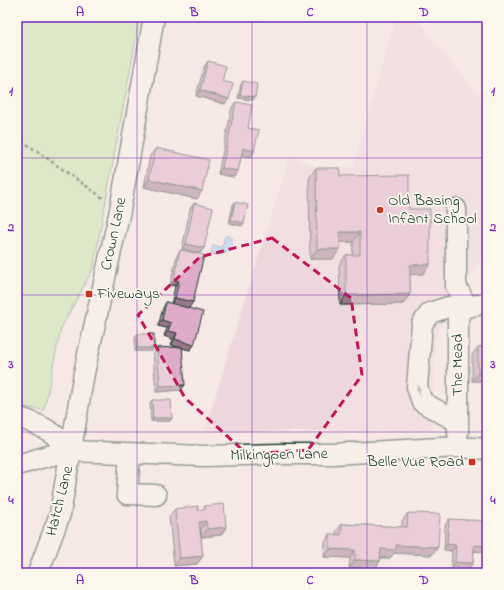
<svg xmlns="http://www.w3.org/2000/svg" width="504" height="590" font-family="'Indie Flower',sans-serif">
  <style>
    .built { fill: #eed6dd }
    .green { fill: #bde8a5; stroke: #6e926c }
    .water { fill: #9acbf7; stroke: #6992a9 }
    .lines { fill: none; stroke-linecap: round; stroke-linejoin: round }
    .minor-casing { stroke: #1f3d34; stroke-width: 23 }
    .path { stroke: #1f3d34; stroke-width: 2.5; stroke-dasharray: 3 3; stroke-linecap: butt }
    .minor { stroke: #fbf7ec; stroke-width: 20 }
    .wall { fill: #bf94ae; stroke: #1f3d34 }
    .shaded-wall { fill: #9b788d; stroke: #1f3d34 }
    .building { fill: #deacca; stroke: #1f3d34 }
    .oneway { fill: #8d9a90 }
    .marked { fill: none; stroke: #c2185b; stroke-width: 3; stroke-dasharray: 8 5; stroke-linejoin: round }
    .grid { fill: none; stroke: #7b2cbf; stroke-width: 1; stroke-opacity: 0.55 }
    .poi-dot { fill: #c8321e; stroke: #fbf7ec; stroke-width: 1.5 }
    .labels { text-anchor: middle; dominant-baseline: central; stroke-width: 3.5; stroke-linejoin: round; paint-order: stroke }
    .poi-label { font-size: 16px; fill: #1f3d34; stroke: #fbf7ec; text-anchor: start }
    .street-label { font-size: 16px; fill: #1f3d34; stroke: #fbf7ec }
    .neatline { fill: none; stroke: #7b2cbf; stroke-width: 1.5 }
    .grid-label { font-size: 13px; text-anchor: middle; font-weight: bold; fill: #7b2cbf }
  </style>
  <rect width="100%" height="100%" fill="#f5e8e5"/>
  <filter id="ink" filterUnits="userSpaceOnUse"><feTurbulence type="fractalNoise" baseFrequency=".025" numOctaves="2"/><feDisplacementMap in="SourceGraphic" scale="8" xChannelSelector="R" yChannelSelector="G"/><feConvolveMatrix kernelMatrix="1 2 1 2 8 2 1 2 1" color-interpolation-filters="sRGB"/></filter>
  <g filter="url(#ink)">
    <path class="built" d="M396 17H418L428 34 487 105V249L435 336 433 431 204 432 290 156 321 170 353 167Z"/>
    <path class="green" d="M17 17H110L124 23 125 17H140L93 269 61 328 44 410 17 406Z"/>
    <path class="water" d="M226 236H230L233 241C230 251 222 258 211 253L212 248 214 245 220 247 223 245 224 238Z"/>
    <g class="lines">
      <defs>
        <path id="minor" d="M456 209V286L467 307
          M17 417C39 424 57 433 71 451
          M458 422 422 402 417 387 422 324 430 313 448 307 462 308
          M458 433V318L462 308 487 303
          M130 454 127 494 156 495
          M17 465 48 456 71 451 204 456 282 454H332L459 447 487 449
          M38 573 60 514 84 373 120 210 154 17"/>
      </defs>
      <use href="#minor" class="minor-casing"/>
      <path class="path" d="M17 137 103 198"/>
      <use href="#minor" class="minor"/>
    </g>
    <path class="wall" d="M208 61 222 81 225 104 196 96 204 67Z
      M243 81 253 100 238 98 241 84Z
      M236 102 248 128 254 151 251 157 241 155 238 171 234 177 218 174 232 107Z
      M156 148 197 199 144 187 150 156Z
      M316 168 340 176 409 209 430 264 423 274H410V294L403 304 340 305 339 265 346 255H353V242H340L333 259H310L309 178Z
      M235 202 242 226 229 223 233 205Z
      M194 203 204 248 200 253 182 249 190 209Z
      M180 250 189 308 179 306 194 345 190 350 182 348 181 390 156 392 153 354 157 348 179 347 171 345 173 339 164 336 167 328 158 326 163 308 166 302 171 304 175 286 170 285 177 255Z
      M137 334 152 351H135V337Z
      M478 347H487V394H485V381H472V355Z
      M152 400 172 418 170 421H151L150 403Z
      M205 506 226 527 221 535 202 537 201 529H200L203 556 197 564 174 566 169 516 175 509 198 510H203Z
      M408 513 438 547 432 555 394 553 390 558H381L380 561 375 569 349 568 350 558 324 557 325 542 330 534 336 535V532L342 524 402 527V521Z
      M449 519 474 551 473 563 469 568 451 567 452 551 444 550 445 525Z"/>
    <path class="shaded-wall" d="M243 17H262L259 21Z
      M200 90 229 99 225 104 196 96Z
      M240 95 255 97 253 100 238 98Z
      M243 148 254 151 251 157 239 154Z
      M222 168 238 171 234 177 218 174Z
      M149 179 202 191 197 199 144 187Z
      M231 220 244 223 242 226 229 223Z
      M340 232H360L353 242H333Z
      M186 244 204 248 200 253 182 249Z
      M317 249H340L333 259H310Z
      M430 264 423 274 403 275 410 265Z
      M174 279 179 281 175 286 170 285Z
      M410 294 403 304 340 305 346 295Z
      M175 298 193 302 189 308 171 304Z
      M162 320 171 323 167 328 158 326Z
      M168 331 177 333 173 339 164 336Z
      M175 339 194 345 190 350 171 345Z
      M137 348H154L152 351H135Z
      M478 373H487V378L485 381H472Z
      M185 385 181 390 156 392 160 386Z
      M153 418H172L170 421H151Z
      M206 521 201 529 194 530 199 522Z
      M226 527 221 535 202 537 207 529Z
      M447 544 456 545 452 551 444 550Z
      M396 545 438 547 432 555 394 553 390 558 375 557 381 549Z
      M474 545 487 546V552L470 551Z
      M330 549 355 550 350 558 324 557Z
      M203 556 197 564 174 566 180 558Z
      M355 560 380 561 375 569 349 568Z
      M455 562 473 563 469 568 451 567Z"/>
    <path class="building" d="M208 61 226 66 222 81 233 84 229 99 200 90Z
      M243 81 257 84 255 97 240 95Z
      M236 102 252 105 248 128 259 130 254 151 243 148 238 171 222 168Z
      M156 148 209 160 202 191 149 179Z
      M316 168H340V176L409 175V209H430V264L410 265V294L346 295V255H360V232H340V249H317Z
      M235 202 248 205 244 223 231 220Z
      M194 203 213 208 204 248 186 244Z
      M180 250 204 255 193 302 175 298 179 281 174 279Z
      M166 302 203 312 194 345 175 339 177 333 168 331 171 323 162 320Z
      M137 334H154V348H137Z
      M182 347 185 385 160 386 157 348Z
      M478 347H487V373H478Z
      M152 400H171L172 418H153Z
      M224 504 226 527 207 529 206 521 199 522 203 556 180 558 175 509 198 506V510L205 509V506Z
      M408 513 440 514 438 547 396 545V550L381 549 380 561 355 560V550L330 549V534L341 535 342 524 407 527Z
      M449 519 487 521V546L474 545 473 563 455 562 456 545 447 544Z
      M391 569H401V573H390Z
      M426 569 440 570V573H426Z"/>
    <defs><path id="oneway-solid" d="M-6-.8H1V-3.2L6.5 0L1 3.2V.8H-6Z"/></defs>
    <use class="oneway" href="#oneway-solid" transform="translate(419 391) rotate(-101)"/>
  </g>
  <path d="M0 0H504V590H0ZM272 238 351 298 362 375 308 450 247 454 185 398 138 315 200 257Z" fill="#f5e8e5" fill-opacity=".55" fill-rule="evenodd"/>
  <path class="marked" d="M272 238 351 298 362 375 308 450 247 454 185 398 138 315 200 257Z"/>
  <path class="grid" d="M137 17V573M252 17V573M367 17V573M17 158H487M17 295H487M17 432H487"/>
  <g class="poi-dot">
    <circle cx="380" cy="210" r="4"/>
    <rect x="85" y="290" width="8" height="8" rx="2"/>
    <rect x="468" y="458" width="8" height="8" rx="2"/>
  </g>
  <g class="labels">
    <g class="poi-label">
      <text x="388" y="201">Old Basing<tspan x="388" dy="18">Infant School</tspan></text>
      <text x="97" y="294">Fiveways</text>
      <text x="464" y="462" text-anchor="end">Belle Vue Road</text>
    </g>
    <g class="street-label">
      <text transform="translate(114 234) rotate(-78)">Crown Lane</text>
      <text transform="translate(458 365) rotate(-90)">The Mead</text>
      <text transform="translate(279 455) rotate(-1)">Milkingpen Lane</text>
      <text transform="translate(60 501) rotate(-76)">Hatch Lane</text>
    </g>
  </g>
  <rect width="504" height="590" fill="none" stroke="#fbf7ec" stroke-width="44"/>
  <rect x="22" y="22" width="460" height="546" class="neatline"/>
  <g class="grid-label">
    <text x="80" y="16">A</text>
    <text x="194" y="16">B</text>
    <text x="310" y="16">C</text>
    <text x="424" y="16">D</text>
    <text x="11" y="95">1</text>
    <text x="493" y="95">1</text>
    <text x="11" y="231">2</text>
    <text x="493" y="231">2</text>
    <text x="11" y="368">3</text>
    <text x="493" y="368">3</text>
    <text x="11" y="504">4</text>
    <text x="493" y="504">4</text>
    <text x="80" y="584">A</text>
    <text x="194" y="584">B</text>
    <text x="310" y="584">C</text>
    <text x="424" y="584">D</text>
  </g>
</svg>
